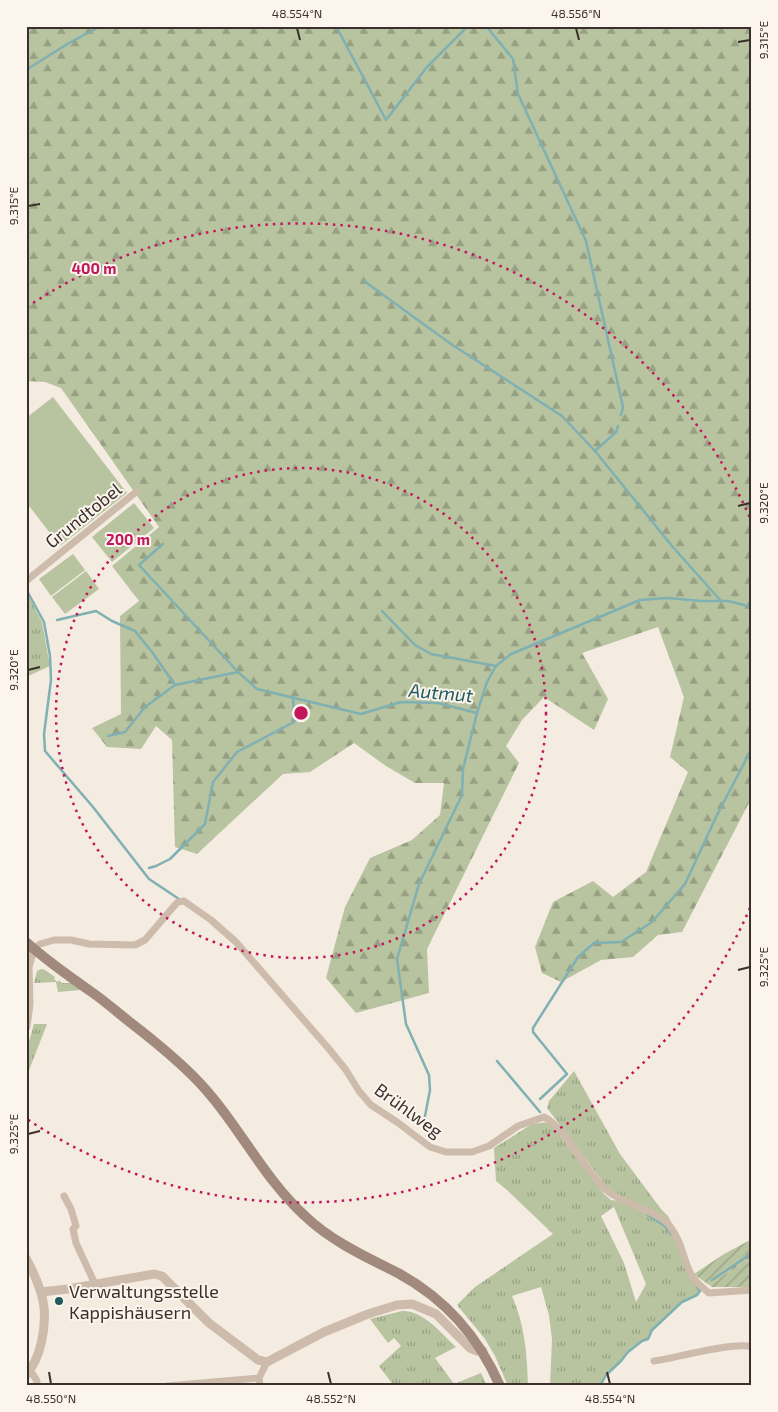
<svg xmlns="http://www.w3.org/2000/svg" width="778" height="1412" viewBox="0 0 778 1412" font-family="'Exo 2',sans-serif">
  <style>
    .grass { fill: url(#grass-tufts); fill-rule: evenodd }
    .forest { fill: url(#forest-firs) }
    .garden { fill: url(#garden-furrows) }
    .pitch { fill: #b8c4a0 }
    .lines { fill: none; stroke-linecap: round; stroke-linejoin: round }
    .stream { stroke: #7fb0b2; stroke-width: 2.5 }
    .minor { stroke: #cdbbac; stroke-width: 7 }
    .tertiary { stroke: #cdbbac; stroke-width: 9 }
    .secondary { stroke: #a18a7d; stroke-width: 10 }
    .ticks { fill: none; stroke: #3b302b; stroke-width: 2 }
    .ring { fill: none; stroke: #c2185b; stroke-width: 2.5; stroke-dasharray: 2.5 5 }
    .poi-dot { fill: #1f5a5e; stroke: #fbf5ee; stroke-width: 2 }
    .labels { text-anchor: middle; dominant-baseline: central; stroke-width: 4; stroke-linejoin: round; paint-order: stroke }
    .street-label { font-size: 18px; fill: #3b302b; stroke: #fbf5ee }
    .poi-label { font-size: 18px; fill: #3b302b; stroke: #fbf5ee; text-anchor: start }
    .water-label { font-size: 19px; font-style: italic; fill: #1f5a5e; stroke: #fbf5ee }
    .centre { fill: #c2185b; stroke: #fbf5ee; stroke-width: 2.5 }
    .ring-label { font-size: 15px; text-anchor: middle; font-weight: bold; fill: #c2185b; stroke: #fbf5ee; stroke-width: 4; stroke-linejoin: round; paint-order: stroke }
    .neatline { fill: none; stroke: #3b302b; stroke-width: 2 }
    .ticks-label { font-size: 12px; text-anchor: middle; fill: #3b302b }
  </style>
  <defs>
    <pattern id="grass-tufts" width="24" height="20" patternUnits="userSpaceOnUse" patternTransform="scale(1.25)"><rect width="24" height="20" fill="#b8c4a0"/><path d="M3 7l-1-3M5 7V3M7 7l1-3M15 17l-1-3M17 17v-4M19 17l1-3" fill="none" stroke="#97a083"/></pattern>
    <pattern id="forest-firs" width="22" height="20" patternUnits="userSpaceOnUse" patternTransform="scale(1.25)"><rect width="22" height="20" fill="#b8c4a0"/><path d="M5 1l3.5 6h-7zM16 11l3.5 6h-7z" fill="#97a083"/></pattern>
    <pattern id="garden-furrows" width="10" height="10" patternUnits="userSpaceOnUse" patternTransform="scale(1.25)"><rect width="10" height="10" fill="#b8c4a0"/><path d="M-1 1l2-2M0 10L10 0M9 11l2-2" fill="none" stroke="#97a083"/></pattern>
  </defs>
  <rect width="100%" height="100%" fill="#f4ebe1"/>
  <!-- grass -->
  <g class="grass">
    <polygon points="26,591 42,622 50,666 26,677"/>
    <polygon points="41,969 45,970 55,977 54,979 58,982 59,980 62,983 72,983 80,990 58,992 56,982 34,983 37,971"/>
    <polygon points="34,1024 47,1024 26,1078 26,1052"/>
    <polygon points="574,1071 620,1154 661,1209 668,1216 673,1226 621,1197 606,1186 547,1108 549,1101"/>
    <path d="M 548,1122 L 559,1134 L 604,1194 L 611,1200 L 620,1201 L 648,1214 L 665,1226 L 677,1242 L 687,1272 L 700,1291 L 697,1295 L 682,1302 L 653,1330 L 648,1339 L 642,1341 L 628,1352 L 621,1361 L 606,1375 L 600,1386 L 550,1386 L 552,1339 L 549,1315 L 541,1287 L 512,1296 C 525,1325 527,1355 528,1386 L 508,1386 L 495,1356 L 485,1339 L 457,1305 L 475,1287 L 553,1234 L 507,1190 L 496,1181 L 494,1148 L 532,1124 ZM 614,1207 L 646,1284 L 636,1302 L 624,1263 L 601,1216 Z"/>
    <path d="M 402,1311 C 423,1310 442,1334 456,1347 L 435,1358 L 454,1384 L 481,1373 L 487,1386 L 394,1386 L 379,1366 L 401,1346 L 394,1338 L 388,1343 L 370,1319 Z"/>
  </g>
  <!-- forest -->
  <g class="forest">
    <polygon points="26,26 752,26 752,797 682,932 658,935 633,957 601,960 561,982 542,973 535,947 553,902 593,881 613,897 646,872 688,772 670,757 684,697 658,627 582,653 608,699 594,730 544,697 522,720 506,746 519,763 427,949 429,993 356,1013 326,978 345,907 370,858 412,840 440,815 444,783 415,783 386,766 354,743 310,772 283,774 197,854 175,847 172,740 156,726 141,749 107,747 92,728 121,714 120,616 139,601 112,566 159,527 61,388 45,382 26,381"/>
    <polygon points="752,1250 752,1257 709,1285 706,1283"/>
  </g>
  <!-- garden -->
  <g class="garden">
    <polygon points="752,1239 752,1250 706,1283 694,1274 724,1254"/>
    <polygon points="752,1257 752,1287 712,1287 709,1285"/>
  </g>
  <!-- pitch -->
  <g class="pitch">
    <polygon points="53,397 127,493 60,546 26,502 26,418"/>
    <polygon points="134,503 154,528 112,562 92,537"/>
    <polygon points="73,554 85,570 51,596 39,579"/>
    <polygon points="86,571 99,589 65,614 52,597"/>
  </g>
  <g class="lines">
    <!-- stream -->
    <g class="stream">
      <polyline points="336,26 386,120 427,67 468,26"/>
      <polyline points="486,26 513,59 518,94 586,241 623,407 621,415"/>
      <polyline points="26,70 69,43 101,26"/>
      <polyline points="364,281 451,344 562,416 595,451 672,546 721,601"/>
      <polyline points="595,451 616,432 618,426"/>
      <polyline points="163,544 139,565 238,672 257,689 361,714 401,702 438,703 477,713 487,682 496,666 511,654 640,600 667,598 702,601 728,601 752,607"/>
      <polyline points="26,589 44,622 50,656 51,680 44,734 45,751 93,807 149,879 179,899 178,900"/>
      <polyline points="382,611 415,645 431,654 496,666"/>
      <polyline points="57,620 96,611 112,621 135,631 152,652 175,685"/>
      <polyline points="108,736 125,732 145,707 175,685 238,672"/>
      <polyline points="149,868 156,866 170,859 205,824 213,782 237,752 294,722 293,697"/>
      <polyline points="497,1061 540,1112"/>
      <polyline points="540,1099 567,1074 533,1032 533,1028 578,957 594,943 621,942 652,922 685,884 717,815 752,748"/>
      <polyline points="425,1116 430,1090 429,1075 406,1024 397,959 419,884 462,795 463,769 477,713"/>
      <polyline points="648,1215 665,1226 672,1235"/>
      <polyline points="712,1280 752,1253"/>
      <polyline points="600,1386 606,1375 621,1361 628,1352 642,1341 648,1339 652,1330 682,1302 697,1295 700,1291 697,1287"/>
    </g>
    <!-- minor -->
    <g class="minor">
      <polyline points="26,581 136,492"/>
      <path d="M 33,949 L 40,944 L 54,940 L 71,940 L 89,944 L 135,945 L 145,940 L 175,905 L 178,902 L 184,901 L 211,920 L 236,942 L 329,1049 L 346,1070 L 359,1091 L 371,1105 L 397,1122 L 430,1147 L 446,1152 L 472,1152 L 489,1146 L 518,1126 L 544,1117 C 566,1128 586,1172 606,1190 C 622,1204 656,1210 669,1225 C 681,1240 682,1254 689,1270 C 693,1280 701,1286 709,1293 L 752,1290"/>
      <polyline points="64,1196 71,1209 76,1226 73,1229 76,1243 95,1284"/>
      <path d="M 654,1361 C 675,1358 736,1341 752,1347"/>
      <polyline points="30,1370 37,1381 37,1386"/>
      <polyline points="167,1386 259,1378"/>
      <polyline points="260,1386 259,1378 267,1362"/>
    </g>
    <!-- tertiary -->
    <g class="tertiary">
      <polyline points="26,1027 29,1004 28,967 33,949"/>
      <path d="M 26,1258 C 34,1273 42,1290 44,1307 C 46,1328 41,1358 26,1375"/>
      <polyline points="41,1292 68,1289 154,1274 162,1276 209,1323 258,1360 267,1362 324,1332 368,1314 397,1305 412,1304 436,1314 470,1348 477,1351 483,1351"/>
    </g>
    <!-- secondary -->
    <path class="secondary" d="M 26,942 C 47,961 70,977 93,993 C 106,1002 118,1013 131,1023 C 153,1040 175,1058 194,1077 C 236,1119 261,1176 305,1216 C 331,1241 366,1257 398,1273 C 446,1299 478,1336 500,1386"/>
  </g>
  <!-- ticks -->
  <path class="ticks" d="M 297,28 L 300,40M 576,28 L 579,40M 738,42 L 750,40M 28,206 L 40,204M 738,506 L 750,503M 28,670 L 40,667M 738,970 L 750,967M 28,1134 L 40,1131M 49,1372 L 51,1384M 328,1372 L 331,1384M 607,1372 L 610,1384"/>
  <!-- distance rings -->
  <g class="ring">
    <circle cx="301" cy="713" r="245"/>
    <path d="M750 908A490 490 0 0 1 27 1119M27 307A490 490 0 0 1 750 518"/>
  </g>
  <!-- markers -->
  <circle class="poi-dot" cx="59" cy="1301" r="5"/>
  <g class="labels">
    <!-- street labels -->
    <g class="street-label">
      <text transform="translate(83 515) rotate(-39)">Grundtobel</text>
      <text transform="translate(409 1110) rotate(36)">Brühlweg</text>
    </g>
    <!-- poi labels -->
    <g class="poi-label">
      <text x="69" y="1291">Verwaltungsstelle<tspan x="69" dy="21">Kappishäusern</tspan></text>
    </g>
    <!-- water labels -->
    <g class="water-label">
      <text transform="translate(441 692) rotate(5)">Autmut</text>
    </g>
  </g>
  <circle cx="301" cy="713" r="8" class="centre"/>
  <g class="ring-label">
    <text x="94" y="274">400 m</text>
    <text x="128" y="545">200 m</text>
  </g>
  <!-- border -->
  <rect width="778" height="1412" fill="none" stroke="#fbf5ee" stroke-width="55"/>
  <rect x="28" y="28" width="722" height="1356" class="neatline"/>
  <g class="ticks-label">
    <text x="297" y="18">48.554°N</text>
    <text x="576" y="18">48.556°N</text>
    <text transform="translate(764 40) rotate(-90)" y="4">9.315°E</text>
    <text transform="translate(14 206) rotate(-90)" y="4">9.315°E</text>
    <text transform="translate(764 503) rotate(-90)" y="4">9.320°E</text>
    <text transform="translate(14 670) rotate(-90)" y="4">9.320°E</text>
    <text transform="translate(764 967) rotate(-90)" y="4">9.325°E</text>
    <text transform="translate(14 1134) rotate(-90)" y="4">9.325°E</text>
    <text x="51" y="1403">48.550°N</text>
    <text x="331" y="1403">48.552°N</text>
    <text x="610" y="1403">48.554°N</text>
  </g>
</svg>
